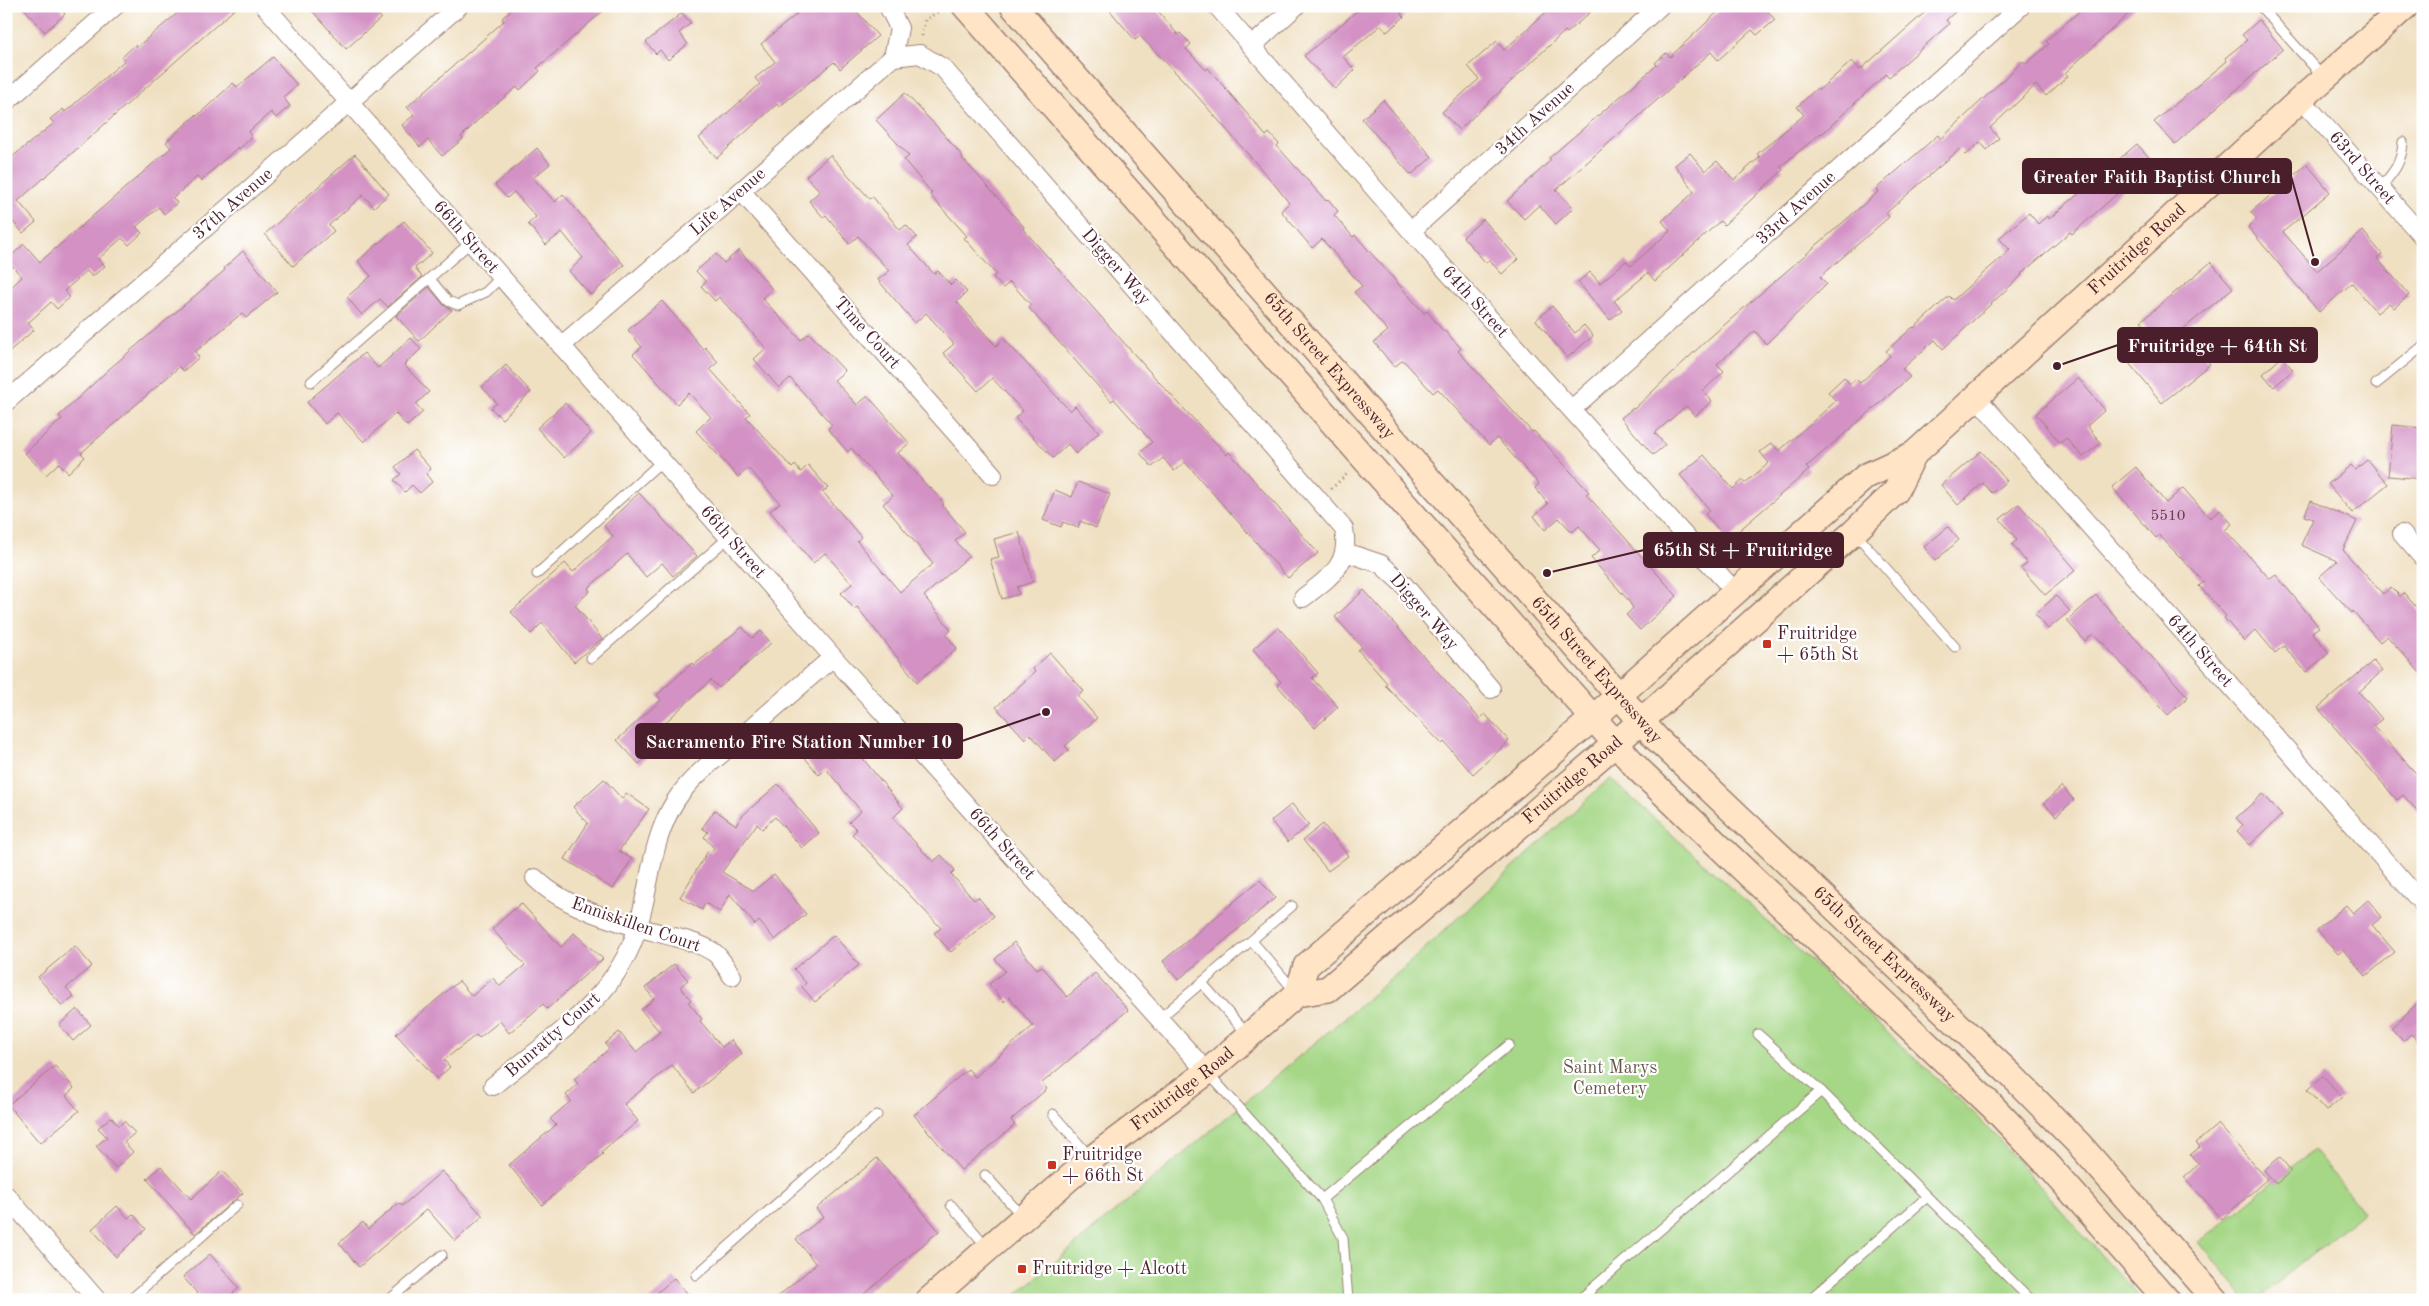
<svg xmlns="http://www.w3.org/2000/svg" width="2429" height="1306" viewBox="0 0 2429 1306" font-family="'Old Standard TT',serif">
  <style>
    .green { fill: #a5d786; stroke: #787b58 }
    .building { fill: #d391c4 }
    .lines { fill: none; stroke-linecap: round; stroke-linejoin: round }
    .lane-casing { stroke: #9d8076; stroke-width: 11 }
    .street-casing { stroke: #9d8076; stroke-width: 20 }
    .secondary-casing { stroke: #9d8076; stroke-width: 28 }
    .path { stroke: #9d8076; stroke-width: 3; stroke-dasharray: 1 4; stroke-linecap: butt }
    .lane { stroke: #fff; stroke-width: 9 }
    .street { stroke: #fff; stroke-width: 18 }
    .secondary { stroke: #ffe4c6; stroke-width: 25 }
    .poi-dot { fill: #c8321e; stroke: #fff; stroke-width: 2 }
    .labels { text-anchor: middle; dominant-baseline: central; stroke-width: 4.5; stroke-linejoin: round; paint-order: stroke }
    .number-label { font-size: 15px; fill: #6c3c51 }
    .street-label { font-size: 18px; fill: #4a1f2b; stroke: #fff }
    .poi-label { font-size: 18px; fill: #4a1f2b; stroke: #fff; text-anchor: start }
    .park-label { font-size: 18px; fill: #655646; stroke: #fff }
    .leader { fill: none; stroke: #4a1f2b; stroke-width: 2 }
    .callout-dot { fill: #4a1f2b; stroke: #fff; stroke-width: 2 }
    .callout { fill: #4a1f2b; stroke: #4a1f2b; stroke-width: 2 }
    .callout-label { font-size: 19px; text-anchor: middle; font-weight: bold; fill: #fff }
  </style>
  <rect width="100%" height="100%" fill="#fff"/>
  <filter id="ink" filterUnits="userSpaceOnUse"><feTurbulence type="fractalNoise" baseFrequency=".02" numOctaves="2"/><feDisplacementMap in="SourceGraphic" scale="10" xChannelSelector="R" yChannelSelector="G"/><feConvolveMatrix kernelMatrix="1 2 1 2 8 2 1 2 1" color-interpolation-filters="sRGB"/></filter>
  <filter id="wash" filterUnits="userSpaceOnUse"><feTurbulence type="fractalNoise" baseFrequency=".0096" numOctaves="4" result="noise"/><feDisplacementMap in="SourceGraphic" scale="20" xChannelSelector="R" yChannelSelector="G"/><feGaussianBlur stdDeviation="1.12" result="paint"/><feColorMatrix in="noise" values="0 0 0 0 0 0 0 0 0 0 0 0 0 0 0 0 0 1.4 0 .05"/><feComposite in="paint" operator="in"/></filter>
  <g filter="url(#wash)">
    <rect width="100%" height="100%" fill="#f0e0c2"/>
    <!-- green -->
    <g class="green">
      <polygon points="1610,778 1815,965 1982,1121 2141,1300 1010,1300 1399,972"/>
      <polygon points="2313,1150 2364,1212 2256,1300 2246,1300 2199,1242"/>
    </g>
    <g id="blocks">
      <!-- building -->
      <g class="building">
        <polygon points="22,6 58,6 65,14 45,32"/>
        <polygon points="186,6 238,6 18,201 36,222 23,233 6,214 6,162 54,123 50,119 63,109 65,112 125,60 122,57 135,45 137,47"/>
        <polygon points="308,6 372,6 381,18 346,49"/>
        <polygon points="515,6 609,6 537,68 540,71 520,90 517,87 484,114 461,137 463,139 442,156 428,140 420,147 402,125 414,115 407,107 504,21 502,18"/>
        <polygon points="790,6 852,6 878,36 840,69 834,62 779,107 777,104 717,158 699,138 760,84 755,78 775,62 761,44 797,14"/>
        <polygon points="1106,6 1154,6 1178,35 1180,33 1191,44 1186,49 1206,70 1208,68 1266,136 1269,133 1279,144 1277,146 1326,201 1328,199 1338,211 1334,215 1353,237 1355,235 1424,313 1427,311 1443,331 1444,330 1461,348 1458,351 1532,432 1534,431 1589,492 1586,494 1677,596 1640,630 1626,615 1633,608 1628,600 1591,558 1600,550 1579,526 1572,532 1559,518 1545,530 1534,516 1548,504 1535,488 1539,484 1497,438 1489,445 1438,389 1433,393 1403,360 1394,367 1374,342 1388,331 1354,292 1362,286 1322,239 1312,248 1281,211 1289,203 1275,185 1184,81 1140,36 1135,40"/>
        <polygon points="1363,6 1396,6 1404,17 1387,32 1381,25 1343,57 1355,70 1335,89 1304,56"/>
        <polygon points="1553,6 1597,6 1567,33 1565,31 1459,130 1442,112 1479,79 1468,66 1497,41 1504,50"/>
        <polygon points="1724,6 1764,6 1775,20 1757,35 1752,30 1718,60 1711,52 1556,190 1573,208 1556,224 1539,205 1524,219 1507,201 1551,160 1549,158 1657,65 1655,63 1666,53 1670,57"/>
        <polygon points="1932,6 1962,6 1946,20 1949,24 1922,48 1889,77 1886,74 1822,134 1821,133 1780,167 1783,170 1724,225 1720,221 1655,281 1648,273 1614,301 1622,310 1610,320 1578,282 1590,272 1600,283 1626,261 1631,266 1670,231 1662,221 1694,192 1675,165 1690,153 1705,171 1717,161 1734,180 1760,157 1757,154 1804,115 1797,107 1817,88 1819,90 1852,61 1860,70"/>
        <polygon points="2085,6 2137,6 2065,73 2068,76 2046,96 2036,85 1990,128 1999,138 1987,150 1980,142 1966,155 1960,149 1886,213 1889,217 1820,277 1827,284 1766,344 1755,331 1717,364 1724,371 1703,391 1712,401 1695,416 1686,406 1655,433 1665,445 1653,455 1621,418 1633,408 1634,409 1707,340 1878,192 1876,189 1938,135 1941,139 2023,61 2026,64 2049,44 2046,41"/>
        <polygon points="682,13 691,23 679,33 688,44 668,60 660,50 656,54 646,42"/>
        <polygon points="2259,20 2283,49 2175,144 2154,122 2227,61 2225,58 2247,40 2242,35"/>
        <polygon points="273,57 297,85 283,97 290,106 276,118 271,112 248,132 252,137 239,149 238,147 201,181 197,177 173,198 177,203 164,214 159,207 136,227 142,233 129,245 122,238 98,259 105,266 92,277 87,271 64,291 70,297 57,309 51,302 28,323 34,330 6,354 6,292 22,277 7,260 24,244 40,262 171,148 166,142 196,115 197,116 233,83 237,87"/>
        <polygon points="905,93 940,130 963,157 962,158 1024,227 1023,229 1158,381 1227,455 1229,452 1318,553 1288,578 1185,462 1174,471 1163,458 1152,467 1140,453 1152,442 1114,399 1111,401 1028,307 1031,305 1010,282 1003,288 993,277 996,274 964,238 967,236 930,195 932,193 904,160 909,156 876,120"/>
        <polygon points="1383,100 1432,157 1411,175 1362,119"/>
        <polygon points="2137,144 2153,162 2072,234 2070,232 2021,274 2022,275 1943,349 1935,340 1902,369 1910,377 1806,467 1809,470 1728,540 1705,514 1710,510 1680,475 1704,455 1733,489 1743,480 1745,483 1769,463 1760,452 1772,443 1779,451 1836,401 1828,392 1844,377 1850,384 1856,379 1860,383 1890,356 1886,351 1913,327 1914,328 1949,296 1953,300 2010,250 1999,238 2029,213 2038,224 2047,216 2049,219"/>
        <polygon points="537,148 550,164 533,178 555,202 563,194 624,265 591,295 569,271 583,258 562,232 546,245 528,224 536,217 514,192 507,198 495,185"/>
        <polygon points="355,154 389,194 374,207 363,195 329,225 334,231 293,266 265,234"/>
        <polygon points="830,155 870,199 872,196 900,230 906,225 917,237 908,245 934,274 938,271 951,285 956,280 967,292 957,302 996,346 1004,339 1070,411 1075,406 1099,432 1076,454 1068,444 1053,458 1015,418 1023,411 992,378 978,391 943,353 954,344 926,313 915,323 878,280 889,271 858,236 849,244 826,215 823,217 809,201 820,191 806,176"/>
        <polygon points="2307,164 2330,192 2283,232 2317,271 2363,231 2382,254 2377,258 2409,295 2394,308 2389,303 2377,313 2352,283 2319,312 2248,227 2257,219 2251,212"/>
        <polygon points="1483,219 1518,259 1502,274 1489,260 1486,263 1463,237"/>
        <polygon points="404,221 432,253 415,268 422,277 388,307 380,299 362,315 347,297 371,276 358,261"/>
        <polygon points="739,250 772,289 762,298 801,340 809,333 845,371 834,380 857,405 868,396 909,443 898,453 929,488 930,487 944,504 942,505 965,532 955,541 969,556 924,596 951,630 946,635 957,648 917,682 857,607 854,609 841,593 852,584 825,553 813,563 770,511 780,503 748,468 738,477 696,431 711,417 689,393 677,404 633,354 642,347 628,330 662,301 703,349 705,347 718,362 710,369 750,414 746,417 792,468 795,465 801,472 808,465 828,488 823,492 861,537 857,541 900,592 933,564 883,504 893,496 851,448 848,452 828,429 832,425 790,378 779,388 754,359 766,348 719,297 715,301 701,286 706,282 696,271 716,254 724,263"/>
        <polygon points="243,251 277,292 246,318 242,313 195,352 199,357 184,371 179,367 124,415 81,453 85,457 68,473 59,463 46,475 25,453 62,419 59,416 108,370 225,270 224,268"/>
        <polygon points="2211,262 2233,288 2182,330 2210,364 2162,403 2119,351 2147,328 2141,321"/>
        <polygon points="429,287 444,305 452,310 419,341 396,316"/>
        <polygon points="1552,306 1575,333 1584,325 1593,336 1567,358 1536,320"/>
        <polygon points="411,338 421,349 404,365 429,392 416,404 423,412 407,426 395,413 364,442 337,413 325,424 307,402 364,353 378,368"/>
        <polygon points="2282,357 2293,370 2274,387 2263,374"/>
        <polygon points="506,365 531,392 502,419 491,408 497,403 482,387"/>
        <polygon points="2078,378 2105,410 2087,426 2101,443 2083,457 2066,438 2060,443 2036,414"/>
        <polygon points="565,403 591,433 564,458 537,428"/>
        <polygon points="2393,425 2423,428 2423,479 2388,476"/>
        <polygon points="414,450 431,469 426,474 432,482 420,493 412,485 405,492 394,480 401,474 395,467"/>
        <polygon points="1981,451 2007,481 1992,493 1983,483 1958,505 1941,485"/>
        <polygon points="2367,460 2388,484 2352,513 2328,484 2351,465 2355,470"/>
        <polygon points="2136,467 2166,503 2183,488 2210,518 2220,510 2232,524 2225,530 2270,579 2276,575 2319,627 2312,632 2329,653 2306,672 2284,646 2275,653 2256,630 2244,641 2224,618 2226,616 2199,586 2204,582 2159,535 2156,538 2112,487"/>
        <polygon points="1078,482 1110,494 1096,528 1080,521 1078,528 1063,522 1061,527 1043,520 1055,490 1072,497"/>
        <polygon points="639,493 697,556 673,576 662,563 646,577 627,554 588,588 590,591 575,605 602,639 574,662 542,623 531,634 511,612 565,563 573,572 613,536 604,526"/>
        <polygon points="2311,501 2357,521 2343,550 2383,594 2391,587 2400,596 2404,593 2423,615 2423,676 2387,636 2380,642 2353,611 2352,613 2319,577 2337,561 2301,545 2313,519 2304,516"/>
        <polygon points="2019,504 2076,570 2045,595 2021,568 2027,563 2012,544 2017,540 2000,519"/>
        <polygon points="1948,527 1959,540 1935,561 1924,547"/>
        <polygon points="1019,532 1033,582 1017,587 1019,594 1002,599 990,559 999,557 994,539"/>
        <polygon points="1364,590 1480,719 1485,714 1509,741 1473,774 1444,742 1442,744 1385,685 1387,683 1358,650 1362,647 1335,617"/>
        <polygon points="2096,595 2188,697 2168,715 2102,642 2093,634 2085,641 2067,621"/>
        <polygon points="2056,596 2070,611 2048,629 2035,614"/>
        <polygon points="742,627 752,638 761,631 771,643 719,688 711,680 657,730 666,740 639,764 617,740 661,700 657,695 692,663 694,665"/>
        <polygon points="1278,627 1318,673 1312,678 1338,707 1315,728 1277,685 1281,682 1253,649"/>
        <polygon points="1050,653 1084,691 1078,696 1097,718 1065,746 1069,750 1055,762 1030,734 1025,739 996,707 1035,672 1033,669"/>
        <polygon points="2373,661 2382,671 2359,692 2382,719 2373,726 2423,781 2423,817 2403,795 2397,800 2318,708"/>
        <polygon points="832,726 858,756 860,755 903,808 893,818 933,862 941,855 955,870 951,874 974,900 978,897 994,916 951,952 934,933 941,928 852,834 857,830 849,822 861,811 826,769 819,775 801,753"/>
        <polygon points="604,779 622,799 626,793 649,809 619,851 632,859 613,889 565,859 588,823 573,807"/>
        <polygon points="778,784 819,833 802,848 775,817 762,829 757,824 722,872 754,891 774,874 806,914 775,940 759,921 755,925 730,894 720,912 705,903 702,910 680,897 708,851 711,852 714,848 704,837 708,832 702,828 715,810 736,825 742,816"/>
        <polygon points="2062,786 2074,800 2056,816 2044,803"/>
        <polygon points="2263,794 2282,815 2250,845 2237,831 2243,825 2236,818"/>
        <polygon points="1292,804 1309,825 1288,842 1271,821"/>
        <polygon points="1323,824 1348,856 1328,871 1303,840"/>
        <polygon points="1260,880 1275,898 1178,980 1163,961"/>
        <polygon points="2368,900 2382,917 2372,925 2395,952 2366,976 2343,950 2338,954 2317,930 2346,905 2353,913"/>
        <polygon points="521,903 561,947 574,933 603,959 547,1009 543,1004 509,1033 500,1021 479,1038 476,1035 444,1060 450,1067 437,1079 396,1034 459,981 472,996 493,978 500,986 525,965 492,929"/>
        <polygon points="834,935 859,965 815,1002 802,987 806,983 794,969"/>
        <polygon points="1014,942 1037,969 1042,966 1067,997 1095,973 1128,1010 1042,1083 1047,1089 1011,1120 1015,1125 961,1170 914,1115 968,1069 975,1077 1033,1026 1009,997 1004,1002 989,984 1005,971 995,959"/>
        <polygon points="75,946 92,966 66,988 74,996 62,1006 38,977"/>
        <polygon points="674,964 688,980 680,987 691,1000 688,1002 702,1019 700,1021 722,1047 731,1040 742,1054 694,1093 672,1065 624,1104 638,1121 601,1152 603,1154 542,1205 509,1165 556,1125 550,1119 571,1101 566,1095 578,1084 574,1079 609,1049 605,1044 619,1032 636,1052 660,1032 641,1010 654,999 645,988"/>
        <polygon points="2423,998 2423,1047 2411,1034 2403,1041 2391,1028"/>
        <polygon points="77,1009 91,1025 73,1041 59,1025"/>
        <polygon points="55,1066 74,1088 66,1096 79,1111 40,1143 8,1105"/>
        <polygon points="2323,1076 2342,1097 2326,1111 2307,1090"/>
        <polygon points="111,1117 119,1126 124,1121 135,1133 124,1142 133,1152 116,1168 96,1146 107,1137 98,1128"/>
        <polygon points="2218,1124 2267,1179 2222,1219 2184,1177 2199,1164 2190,1155 2200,1147 2196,1143"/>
        <polygon points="2280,1157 2291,1171 2276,1184 2264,1170"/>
        <polygon points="877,1158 939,1231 857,1300 774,1300 816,1264 796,1239 823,1217 816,1209"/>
        <polygon points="161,1166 191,1199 222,1171 243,1193 195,1234 147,1179"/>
        <polygon points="442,1171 483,1216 455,1241 427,1209 359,1267 339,1243 363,1222 368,1229 399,1203 402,1206"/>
        <polygon points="117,1206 128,1218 133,1214 146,1229 116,1257 92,1229"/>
        <polygon points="210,1254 239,1288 225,1300 203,1300 183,1277"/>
        <polygon points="674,1278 693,1300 649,1300"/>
      </g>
    </g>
  </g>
  <g filter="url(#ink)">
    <use href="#blocks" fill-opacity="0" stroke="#9d8076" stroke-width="1"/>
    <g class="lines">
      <!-- lane casing -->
      <g class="lane-casing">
        <g id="lane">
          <polyline points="2260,6 2324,78"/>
          <path d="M 2380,188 C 2393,173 2402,163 2403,142"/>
          <polyline points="430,279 448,301 458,305 486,292 501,277"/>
          <polyline points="311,382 471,242"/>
          <polyline points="2376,384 2423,346"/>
          <polyline points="1856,534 1955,647"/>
          <polyline points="537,574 662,461"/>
          <polyline points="591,658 729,537"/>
          <polyline points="1252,941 1294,990"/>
          <polyline points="1202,983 1248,1035"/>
          <polyline points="1160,1018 1292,906"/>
          <polyline points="1758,1034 1821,1091 2031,1300"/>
          <polyline points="1207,1072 1322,1199 1343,1238 1348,1300"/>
          <polyline points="1053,1114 1090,1157"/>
          <polyline points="985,1175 1023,1217"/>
          <polyline points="1322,1199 1509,1045"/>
          <polyline points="951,1205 987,1247"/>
          <polyline points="696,1275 877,1115"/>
          <polyline points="130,1300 237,1205"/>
          <polyline points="389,1300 442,1255"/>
          <polyline points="1579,1300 1821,1091"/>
          <polyline points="1809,1300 1927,1197"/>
        </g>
      </g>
      <!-- street casing -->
      <g class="street-casing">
        <g id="street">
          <polyline points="265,6 833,657 1207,1072"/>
          <polyline points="888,6 899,28 893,57"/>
          <polyline points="1217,6 1411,231 1736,593"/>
          <polyline points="1252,46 1296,6"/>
          <path d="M 893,57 L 920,54 L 943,68 L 1344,529 C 1351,566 1328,578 1303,598"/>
          <polyline points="2301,99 2423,237"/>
          <polyline points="6,102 115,6"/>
          <polyline points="741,191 993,475"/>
          <polyline points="1411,231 1660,6"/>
          <polyline points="561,346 741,191 893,57"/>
          <polyline points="1977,398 2423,904"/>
          <polyline points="6,402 459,6"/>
          <polyline points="1572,409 2021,6"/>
          <polyline points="2402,534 2423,558"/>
          <polyline points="1345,552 1381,564 1404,585 1491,689"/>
          <path d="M 535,878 C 566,909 621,923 663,934 C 680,939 702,943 716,954 C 722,960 727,969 732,976"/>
          <path d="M 493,1086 C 547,1041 618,999 638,926 C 651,883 651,839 676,800 C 691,777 715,759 736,742 C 768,713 801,685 833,657"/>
          <polyline points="6,1195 97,1300"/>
        </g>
      </g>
      <!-- secondary casing -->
      <g class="secondary-casing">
        <g id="secondary">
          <polyline points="965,6 1639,770 1993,1107 2049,1166 2167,1300"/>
          <path id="s1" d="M 1013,6 L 1657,739 L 2012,1076 L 2079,1144 L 2216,1300"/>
          <path id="s2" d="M 1297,994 L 1306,966 L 1592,719 L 1866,476 L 1914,454 L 2301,99 L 2406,6"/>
          <path id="s3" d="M 929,1300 L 1091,1159 L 1207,1072 L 1297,994 L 1328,989 L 1615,744 L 1854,532 L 1896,491 L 1914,454"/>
        </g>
      </g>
      <!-- path -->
      <g class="path">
        <polyline points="922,36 925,20 944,8"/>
        <polyline points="1331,489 1348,473"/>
      </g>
      <!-- lane -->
      <use href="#lane" class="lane"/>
      <!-- street -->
      <use href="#street" class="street"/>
      <!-- secondary -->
      <use href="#secondary" class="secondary"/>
    </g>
  </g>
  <!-- markers -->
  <g class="poi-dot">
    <rect x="1762" y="639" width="10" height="10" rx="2.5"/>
    <rect x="1047" y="1160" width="10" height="10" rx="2.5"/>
    <rect x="1017" y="1264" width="10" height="10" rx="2.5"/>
  </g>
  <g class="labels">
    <!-- number labels -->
    <g class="number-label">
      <text x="2168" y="516">5510</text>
    </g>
    <!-- street labels -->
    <g class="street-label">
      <text transform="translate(1535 119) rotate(-42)">34th Avenue</text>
      <text transform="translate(2362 168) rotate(49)">63rd Street</text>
      <text transform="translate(728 202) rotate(-41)">Life Avenue</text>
      <text transform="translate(233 204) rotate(-41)">37th Avenue</text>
      <text transform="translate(1796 208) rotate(-42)">33rd Avenue</text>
      <text transform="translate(466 237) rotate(49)">66th Street</text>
      <text stroke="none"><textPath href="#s2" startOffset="1129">Fruitridge Road</textPath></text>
      <text transform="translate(1116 267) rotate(49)">Digger Way</text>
      <text transform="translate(1475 302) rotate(48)">64th Street</text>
      <text transform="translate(867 333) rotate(48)">Time Court</text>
      <text stroke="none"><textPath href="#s1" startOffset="479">65th Street Expressway</textPath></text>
      <text transform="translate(733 542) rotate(49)">66th Street</text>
      <text transform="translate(1424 612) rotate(49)">Digger Way</text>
      <text transform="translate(2200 651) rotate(49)">64th Street</text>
      <text stroke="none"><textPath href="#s1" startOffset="884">65th Street Expressway</textPath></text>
      <text stroke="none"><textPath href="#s3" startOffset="832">Fruitridge Road</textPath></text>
      <text transform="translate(1002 844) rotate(48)">66th Street</text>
      <text transform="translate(636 925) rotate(19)">Enniskillen Court</text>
      <text stroke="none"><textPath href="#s1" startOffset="1289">65th Street Expressway</textPath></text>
      <text transform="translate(553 1035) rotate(-41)">Bunratty Court</text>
      <text stroke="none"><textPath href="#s3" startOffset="330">Fruitridge Road</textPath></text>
    </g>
    <!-- poi labels -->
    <g class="poi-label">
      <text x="1777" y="634">Fruitridge<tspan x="1777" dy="21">+ 65th St</tspan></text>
      <text x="1062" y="1155">Fruitridge<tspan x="1062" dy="21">+ 66th St</tspan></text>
      <text x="1032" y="1269">Fruitridge + Alcott</text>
    </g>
    <!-- park labels -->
    <g class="park-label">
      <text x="1610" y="1068">Saint Marys<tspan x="1610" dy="21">Cemetery</tspan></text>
    </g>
  </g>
  <!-- callouts -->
  <path class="leader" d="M2315 262L2291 176M2057 366L2118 345M1547 573L1644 550M1046 712L962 741"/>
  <g class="callout-dot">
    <circle cx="2315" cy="262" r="5"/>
    <circle cx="2057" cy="366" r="5"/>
    <circle cx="1547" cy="573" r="5"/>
    <circle cx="1046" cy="712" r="5"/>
  </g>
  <g class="callout">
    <rect x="2023" y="159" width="268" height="34" rx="5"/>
    <rect x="2118" y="328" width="199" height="34" rx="5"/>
    <rect x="1644" y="533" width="199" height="34" rx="5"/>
    <rect x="636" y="724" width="326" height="34" rx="5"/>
  </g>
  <g class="callout-label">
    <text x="2157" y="183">Greater Faith Baptist Church</text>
    <text x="2217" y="352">Fruitridge + 64th St</text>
    <text x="1743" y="556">65th St + Fruitridge</text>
    <text x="799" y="748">Sacramento Fire Station Number 10</text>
  </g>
  <!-- margin -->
  <rect width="2429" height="1306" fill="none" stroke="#fff" stroke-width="25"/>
</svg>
